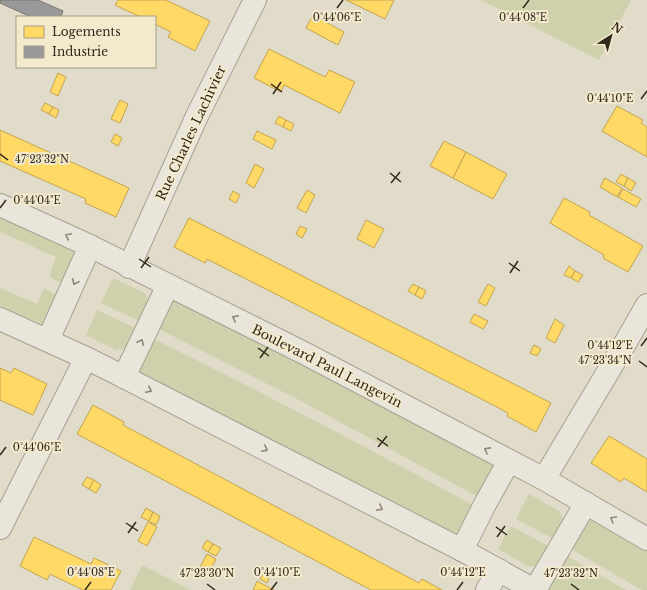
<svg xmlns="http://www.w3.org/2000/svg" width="647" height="590" viewBox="0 0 647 590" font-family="'Libre Baskerville',serif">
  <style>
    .green { fill: #cfd1ac }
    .homes { fill: #ffd966; stroke: #c2a450 }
    .industry { fill: #999; stroke: #7a7774 }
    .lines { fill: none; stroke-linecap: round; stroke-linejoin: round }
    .minor-casing { stroke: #a6a093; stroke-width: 24 }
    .minor { stroke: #eae5da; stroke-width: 22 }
    .oneway { stroke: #8e867b }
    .ticks { fill: none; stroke: #33281c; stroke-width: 1.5 }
    .labels { text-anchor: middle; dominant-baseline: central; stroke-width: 4; stroke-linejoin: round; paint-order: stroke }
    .street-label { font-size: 13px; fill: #33281c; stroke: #f3eace }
    .ticks-label { font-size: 10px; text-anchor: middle; fill: #33281c; stroke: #f3eace; stroke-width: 4; stroke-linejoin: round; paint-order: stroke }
  </style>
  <rect width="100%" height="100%" fill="#e1dbc9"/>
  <!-- green -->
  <g class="green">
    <polygon points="481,0 631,0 599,60"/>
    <polygon points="0,212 79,247 62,283 51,278 50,275 56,257 0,232"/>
    <polygon points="113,278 146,294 148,301 139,321 101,303"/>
    <polygon points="0,288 37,304 44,288 57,295 44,322 42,324 0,306"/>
    <polygon points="175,297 495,466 478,497 301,401 159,329"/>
    <polygon points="97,310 135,328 125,348 116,350 86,335"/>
    <path d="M 154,339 C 262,392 368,448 473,505 L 459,530 L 454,535 L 141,375 C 139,363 148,350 154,339 Z"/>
    <path d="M 529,494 L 559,511 C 568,519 557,530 552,538 L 516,519 Z"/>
    <polygon points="589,518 647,546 647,590 642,590 571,549"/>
    <path d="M 511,526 L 548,546 C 544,554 539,569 528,566 L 498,549 Z"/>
    <polygon points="567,556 626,590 549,590 550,586"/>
    <polygon points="142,565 190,590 130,590"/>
  </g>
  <!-- homes -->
  <g class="homes">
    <polygon points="118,0 166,0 210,21 195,51 168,37 171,32 155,24 155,17 140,17 115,5"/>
    <polygon points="346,0 394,0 385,19"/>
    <polygon points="313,15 344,32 338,45 306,28"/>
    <polygon points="269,49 325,77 329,70 355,82 340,113 284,85 281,92 254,78"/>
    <polygon points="58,73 66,77 58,96 50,92"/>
    <polygon points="120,100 128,104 120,123 111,119"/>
    <polygon points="45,103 53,107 49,114 41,110"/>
    <polygon points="617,106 643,120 641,123 647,127 647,157 602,131"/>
    <polygon points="53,107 59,110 56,118 49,114"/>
    <polygon points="279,116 286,120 283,127 275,123"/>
    <polygon points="286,120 294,124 291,131 283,127"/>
    <polygon points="0,130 129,188 116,217 85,203 86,199 0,161"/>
    <polygon points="257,131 276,140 272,149 253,139"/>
    <polygon points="115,134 122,138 118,146 111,142"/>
    <polygon points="444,141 466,152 453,178 430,166"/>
    <polygon points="466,152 507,174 493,199 453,178"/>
    <polygon points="255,164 264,169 254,188 246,183"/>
    <polygon points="621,174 628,178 624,186 616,182"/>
    <polygon points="605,178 622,188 617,197 600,187"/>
    <polygon points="628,178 636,183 631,191 624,186"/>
    <polygon points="623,189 641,199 636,207 618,197"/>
    <polygon points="307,190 315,195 306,213 297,208"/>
    <polygon points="233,191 240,195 236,203 229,199"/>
    <polygon points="564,198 590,212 589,215 643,246 628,272 603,258 604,255 550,223"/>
    <polygon points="189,218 551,403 536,432 507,416 508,413 497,407 207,259 205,263 174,247"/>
    <polygon points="366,220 384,229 374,248 357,239"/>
    <polygon points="300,226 307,229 302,238 296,234"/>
    <polygon points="569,266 575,271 571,278 564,275"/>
    <polygon points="575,271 583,275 578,282 571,278"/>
    <polygon points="413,284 419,287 415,295 408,291"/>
    <polygon points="488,284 495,288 486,306 478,302"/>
    <polygon points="419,287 426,291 422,299 415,295"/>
    <polygon points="474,314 488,321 483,329 470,322"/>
    <polygon points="555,319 564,325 555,343 546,338"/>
    <polygon points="534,345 541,349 537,356 530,353"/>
    <polygon points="0,368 11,373 14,368 47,384 33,415 0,400"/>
    <polygon points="93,405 124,422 123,425 419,583 422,579 442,590 371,590 77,434"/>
    <polygon points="609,436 647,459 647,492 624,478 621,482 591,463"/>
    <polygon points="87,477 94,480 89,489 82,485"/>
    <polygon points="94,480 101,485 96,493 89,489"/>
    <polygon points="146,508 153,512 149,521 141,517"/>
    <polygon points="153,512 160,516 156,525 149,521"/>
    <polygon points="148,522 157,527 147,546 138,541"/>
    <polygon points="34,537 91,564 94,558 121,571 111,590 83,590 50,574 47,580 20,566"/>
    <polygon points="207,540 213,544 208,552 202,548"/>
    <polygon points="213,544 221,548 216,556 208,552"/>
    <polygon points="207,554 216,559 206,578 197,573"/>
    <polygon points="265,571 271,574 267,583 260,579"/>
    <polygon points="257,581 274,590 253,590"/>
  </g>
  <!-- industry -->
  <polygon class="industry" points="0,0 38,0 63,11 61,17 31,17 0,3"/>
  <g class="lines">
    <!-- minor casing -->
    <g class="minor-casing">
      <g id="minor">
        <polyline points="0,205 90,246 304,353 544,479 647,539"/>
        <polyline points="129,267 197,116 255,0"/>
        <polyline points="0,319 86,358 124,377 462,550 534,590"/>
        <polyline points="48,340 90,246"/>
        <polyline points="124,377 168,285"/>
        <polyline points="544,479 627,340 647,305"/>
        <polyline points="0,528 86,358"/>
        <polyline points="462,550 484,506 509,461"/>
        <polyline points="487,590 499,570"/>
        <polyline points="535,590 586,503"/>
      </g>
    </g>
    <!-- minor -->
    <use href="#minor" class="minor"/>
  </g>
  <!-- one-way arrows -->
  <defs><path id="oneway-chevron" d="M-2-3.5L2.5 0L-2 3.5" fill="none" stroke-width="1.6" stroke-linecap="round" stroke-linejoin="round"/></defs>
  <g class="oneway">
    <use href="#oneway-chevron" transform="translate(68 236) rotate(-155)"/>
    <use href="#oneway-chevron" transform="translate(75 282) rotate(114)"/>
    <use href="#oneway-chevron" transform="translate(235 318) rotate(-153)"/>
    <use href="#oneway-chevron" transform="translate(141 342) rotate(-65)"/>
    <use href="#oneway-chevron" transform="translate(149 390) rotate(27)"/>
    <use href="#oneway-chevron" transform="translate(265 449) rotate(27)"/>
    <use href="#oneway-chevron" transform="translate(487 450) rotate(-152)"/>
    <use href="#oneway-chevron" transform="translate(380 508) rotate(27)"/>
    <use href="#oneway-chevron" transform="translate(613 519) rotate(-150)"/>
  </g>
  <!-- ticks -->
  <path class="ticks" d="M 337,8 L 343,0M 523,8 L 529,0M 271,84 L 282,92M 273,94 L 281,82M 641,99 L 647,91M 0,154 L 8,160M 390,173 L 401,182M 391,183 L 400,172M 0,208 L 6,200M 139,259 L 151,267M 509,263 L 520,271M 141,268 L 149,257M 510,273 L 518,261M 641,346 L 647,338M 258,348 L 269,356M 260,358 L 268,347M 639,361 L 647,367M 377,438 L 388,446M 378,447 L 387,436M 0,455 L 6,447M 126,523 L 138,531M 496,527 L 507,535M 128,533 L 136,522M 497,537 L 505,526M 207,584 L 215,590M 571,584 L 579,590M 85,590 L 91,582M 271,590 L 277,582M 457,590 L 463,582"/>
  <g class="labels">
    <!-- street labels -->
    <g class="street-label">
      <text transform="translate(191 133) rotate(-65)">Rue Charles Lachivier</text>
      <text transform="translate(327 366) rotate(27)">Boulevard Paul Langevin</text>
    </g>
  </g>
  <g class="ticks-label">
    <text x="337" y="21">0°44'06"E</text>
    <text x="523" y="21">0°44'08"E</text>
    <text x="610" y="102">0°44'10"E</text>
    <text x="42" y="163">47°23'32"N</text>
    <text x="37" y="204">0°44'04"E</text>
    <text x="610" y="349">0°44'12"E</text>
    <text x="605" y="364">47°23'34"N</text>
    <text x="37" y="451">0°44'06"E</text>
    <text x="91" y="576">0°44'08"E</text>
    <text x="277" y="576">0°44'10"E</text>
    <text x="463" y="576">0°44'12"E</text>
    <text x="207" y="577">47°23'30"N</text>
    <text x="571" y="577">47°23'32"N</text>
  </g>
  <!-- legend -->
  <rect x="16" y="16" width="140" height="52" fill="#f3eace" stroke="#a69c87"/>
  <rect x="24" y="26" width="20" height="12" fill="#ffd966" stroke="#a69c87"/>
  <text x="52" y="36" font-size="12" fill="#33281c">Logements</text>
  <rect x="24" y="46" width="20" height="12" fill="#999999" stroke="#a69c87"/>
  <text x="52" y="56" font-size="12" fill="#33281c">Industrie</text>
  <!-- north arrow -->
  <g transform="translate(611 36) rotate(37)" stroke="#f3eace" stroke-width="3" paint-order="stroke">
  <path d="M0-3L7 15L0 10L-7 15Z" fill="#33281c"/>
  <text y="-6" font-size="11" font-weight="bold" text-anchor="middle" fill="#33281c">N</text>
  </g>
</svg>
